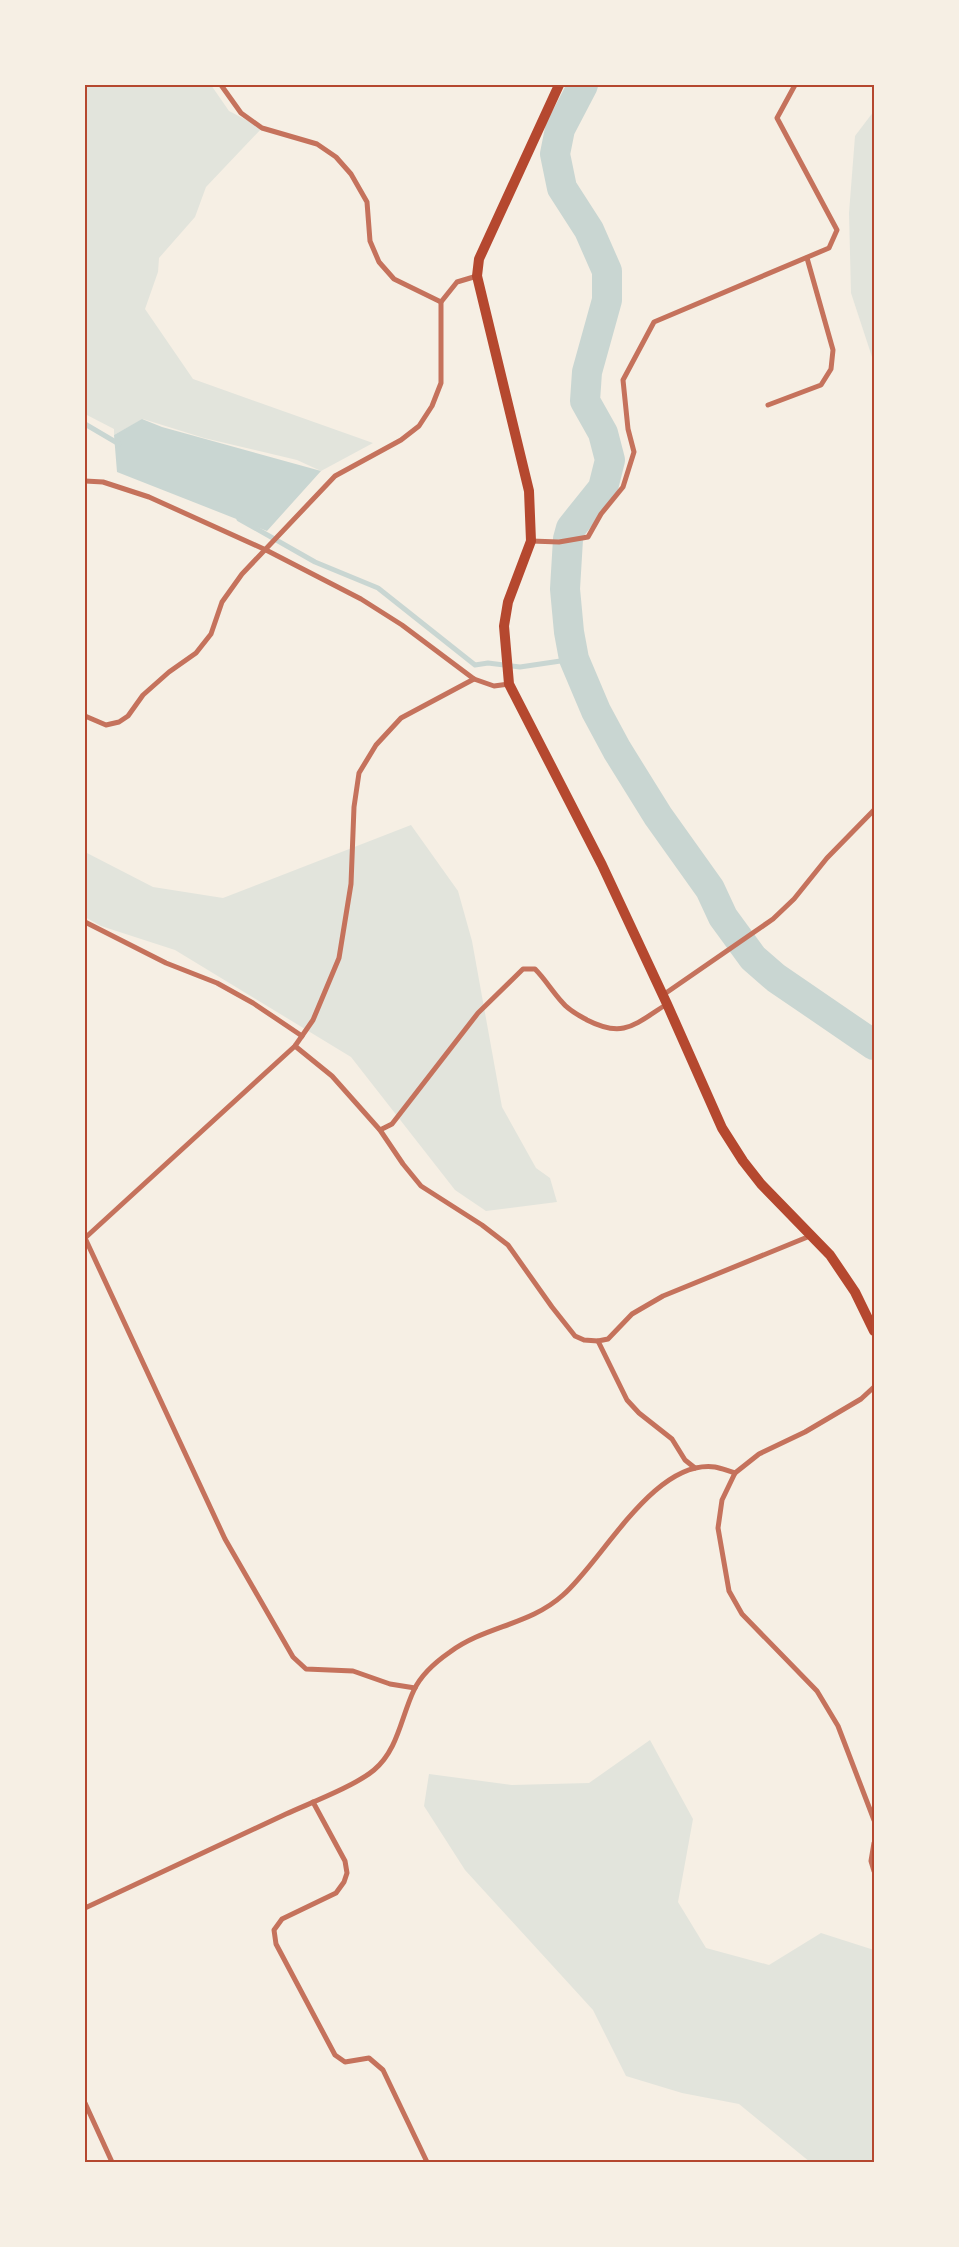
<svg xmlns="http://www.w3.org/2000/svg" width="959" height="2247" viewBox="0 0 959 2247" font-family="Signika,sans-serif">
  <style>
    .green { fill: #e2e4dc }
    .water { fill: #c9d6d2 }
    .lines { fill: none; stroke-linecap: round; stroke-linejoin: round }
    .stream { stroke: #c9d6d2; stroke-width: 5 }
    .river { stroke: #c9d6d2; stroke-width: 30 }
    .minor { stroke: #c5725c; stroke-width: 5 }
    .secondary { stroke: #b5482f; stroke-width: 10 }
    .neatline { fill: none; stroke: #b5482f; stroke-width: 2 }
  </style>
  <rect width="100%" height="100%" fill="#f6efe4"/>
  <!-- green -->
  <g class="green">
    <polygon points="85,85 211,85 229,111 262,128 206,187 195,217 159,258 158,272 145,309 193,379 373,443 321,471 297,460 204,438 143,419 114,435 114,429 85,414"/>
    <polygon points="874,111 874,363 851,293 849,213 855,136"/>
    <polygon points="411,825 458,891 472,941 502,1107 536,1168 550,1178 557,1202 486,1211 455,1190 351,1057 175,950 101,926 85,917 85,852 153,887 223,898"/>
    <polygon points="650,1740 693,1819 678,1902 706,1948 769,1965 821,1933 874,1950 874,2162 810,2162 739,2104 682,2093 626,2076 593,2010 465,1870 424,1806 429,1774 512,1785 589,1783"/>
  </g>
  <!-- water -->
  <polygon class="water" points="142,419 162,427 321,471 267,531 117,472 114,435"/>
  <g class="lines">
    <!-- stream -->
    <g class="stream">
      <polyline points="85,424 119,444"/>
      <polyline points="239,519 315,562 378,588 475,665 488,663 520,667 574,659"/>
    </g>
    <!-- river -->
    <polyline class="river" points="583,85 560,129 555,154 562,188 589,230 607,271 607,300 587,372 585,401 603,433 610,460 603,488 571,528 568,539 565,589 569,632 574,659 596,711 617,750 658,816 710,889 723,917 753,958 776,978 874,1045"/>
    <!-- minor -->
    <g class="minor">
      <polyline points="221,85 241,113 262,128 317,144 336,157 351,174 367,202 370,241 379,262 394,279 441,302"/>
      <polyline points="768,405 821,385 831,369 833,350 807,258"/>
      <polyline points="85,481 103,482 149,497 266,550 361,599 402,625 474,679 494,686 509,684"/>
      <polyline points="531,541 559,542 588,537 601,514 623,487 634,452 628,429 623,380 654,322 829,248 837,230 777,118 795,85"/>
      <polyline points="85,716 106,725 119,722 128,716 143,695 169,672 196,653 211,634 222,602 242,574 335,476 401,440 419,426 432,406 441,383 441,302 457,282 477,276"/>
      <polyline points="85,922 166,963 217,983 253,1003 302,1036"/>
      <polyline points="663,995 773,919 794,899 827,858 874,810"/>
      <polyline points="295,1046 332,1076 380,1130 403,1164 421,1186 482,1225 508,1245 552,1307 575,1336 584,1340 598,1341"/>
      <path d="M 380,1130 L 392,1124 L 478,1013 L 523,969 L 535,969 C 545,979 552,991 562,1002 C 568,1010 578,1015 587,1020 C 624,1039 635,1024 667,1004"/>
      <polyline points="85,1238 295,1046 313,1020 339,958 351,884 354,807 359,773 376,745 401,718 474,679"/>
      <polyline points="85,1238 225,1539 293,1657 306,1669 353,1671 390,1684 415,1688"/>
      <polyline points="874,1387 861,1399 805,1432 759,1454 735,1473 722,1500 718,1528 729,1591 742,1614 817,1691 838,1726 874,1820"/>
      <polyline points="695,1468 685,1460 672,1439 639,1413 627,1400 598,1341 608,1339 632,1314 663,1296 810,1236"/>
      <polyline points="313,1802 345,1861 347,1873 344,1882 336,1893 282,1919 274,1930 276,1944 335,2055 345,2062 369,2058 383,2070 427,2162"/>
      <polyline points="874,1843 871,1861 874,1871"/>
      <path d="M 85,1908 C 152,1877 219,1846 286,1814 C 310,1803 355,1786 374,1770 C 398,1750 401,1717 414,1690 C 421,1675 437,1661 450,1652 C 485,1626 530,1625 563,1595 C 603,1560 654,1459 715,1467 C 721,1468 728,1471 735,1473"/>
      <polyline points="85,2103 112,2162"/>
    </g>
    <!-- secondary -->
    <polyline class="secondary" points="559,85 479,259 477,276 529,491 531,541 508,602 504,626 509,684 602,865 667,1004 722,1128 743,1161 761,1184 830,1255 855,1292 874,1331"/>
  </g>
  <!-- border -->
  <rect width="959" height="2247" fill="none" stroke="#f6efe4" stroke-width="172"/>
  <rect x="86" y="86" width="787" height="2075" class="neatline"/>
</svg>
